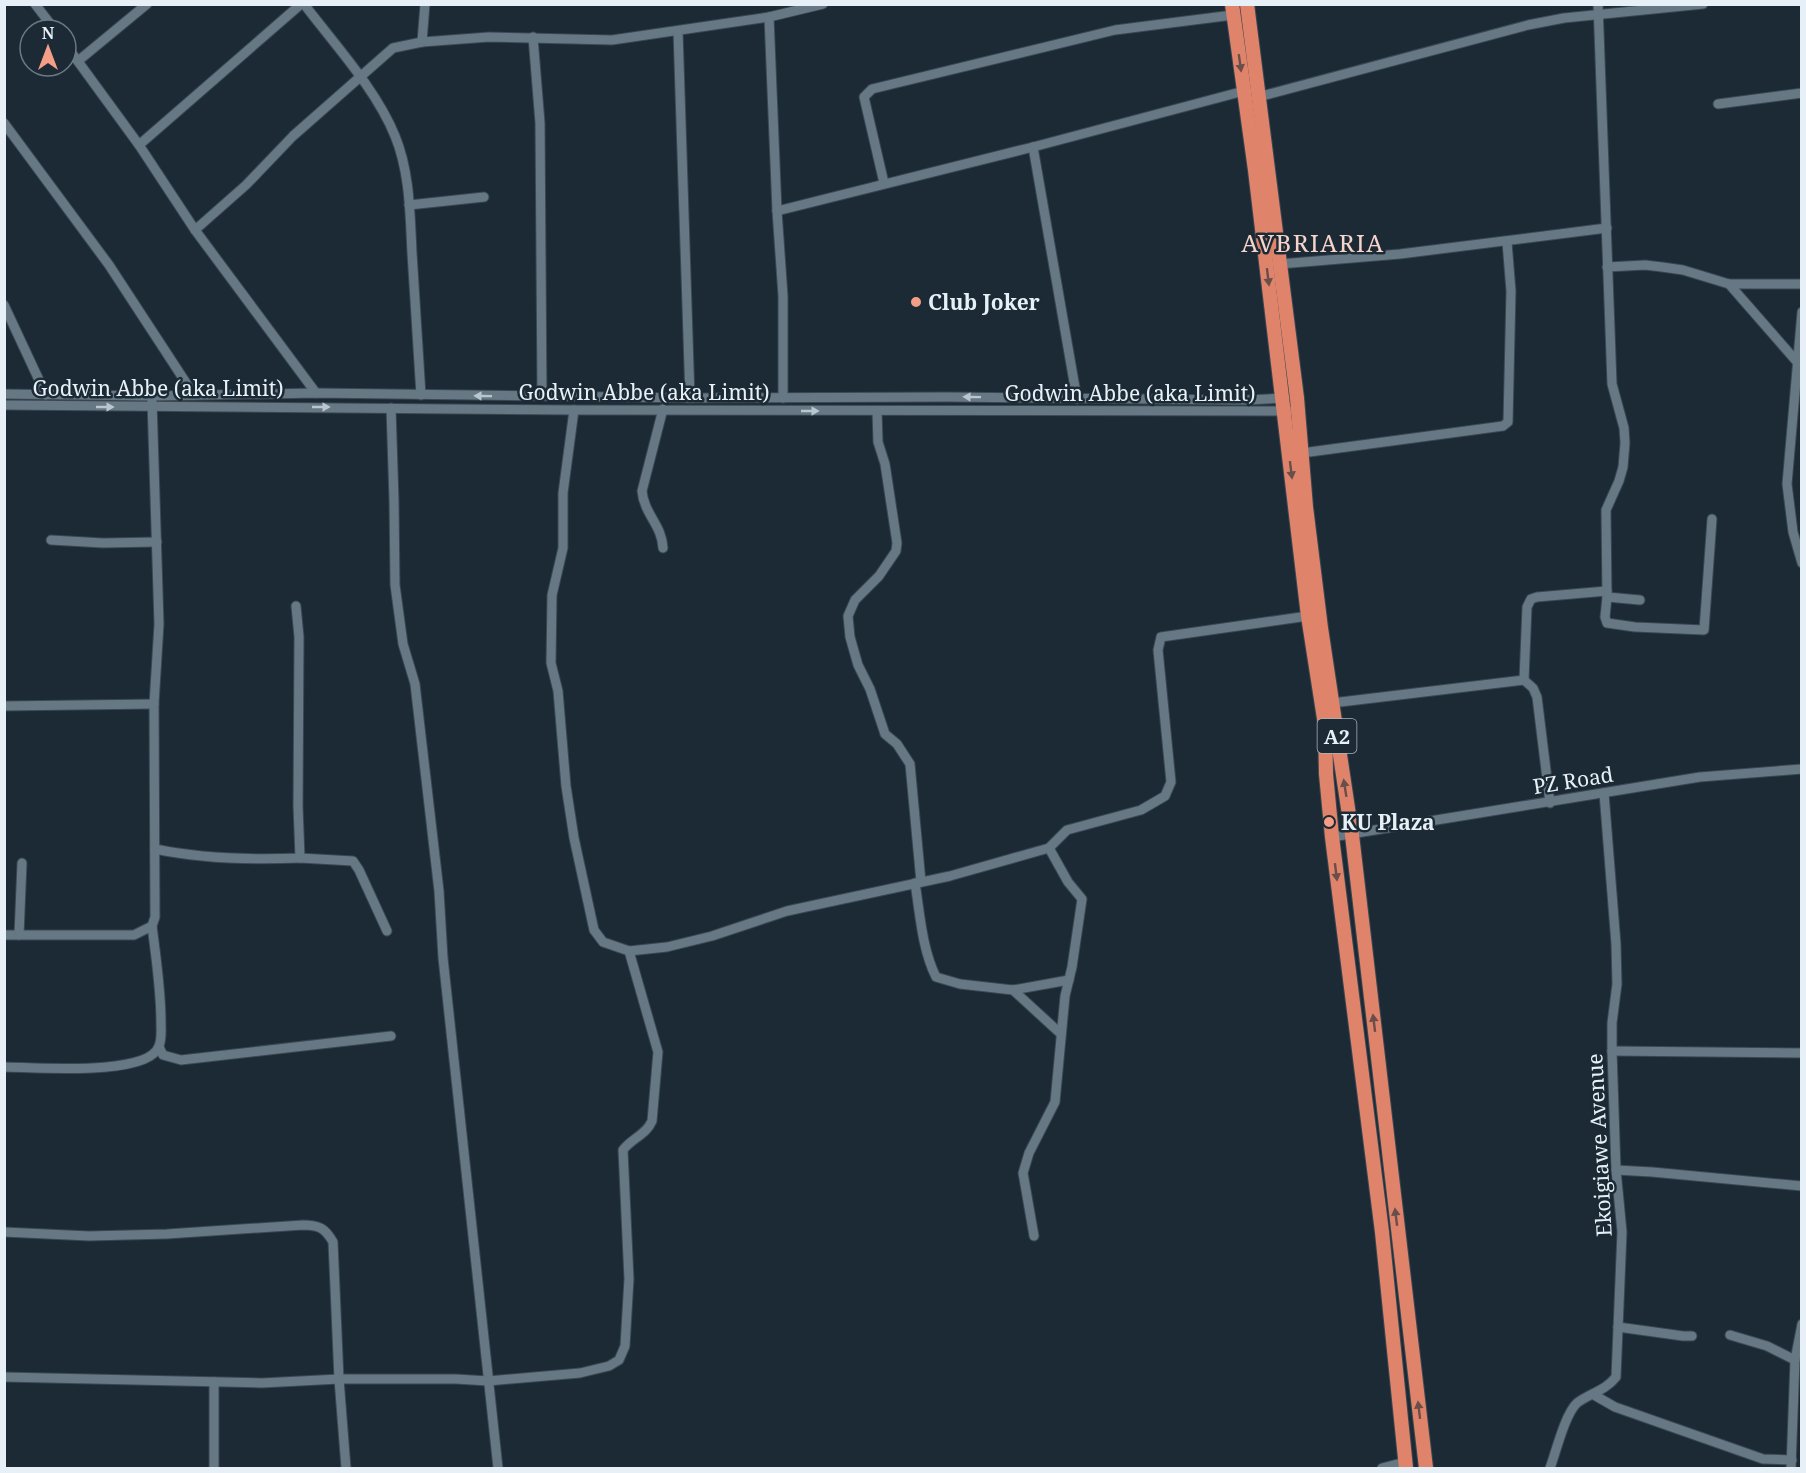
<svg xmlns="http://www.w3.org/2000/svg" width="1806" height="1473" viewBox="0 0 1806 1473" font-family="'Noto Serif',serif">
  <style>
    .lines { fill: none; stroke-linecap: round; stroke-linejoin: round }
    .minor-casing { stroke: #3b4751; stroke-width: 11 }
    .highway-casing { stroke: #3b4751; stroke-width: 16 }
    .minor { stroke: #677885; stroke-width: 9 }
    .highway { stroke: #df846b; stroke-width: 14 }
    .oneway { fill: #694e4a }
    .oneway2 { fill: #bac6cf }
    .poi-dot { fill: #f49e87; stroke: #1b2a34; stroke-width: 2 }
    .labels { text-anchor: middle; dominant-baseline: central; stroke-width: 5; stroke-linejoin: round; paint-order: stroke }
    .shield { fill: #1b2a34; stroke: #aab5bc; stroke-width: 1.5 }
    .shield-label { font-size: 20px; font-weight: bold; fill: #e7f0f7 }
    .poi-label { font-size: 21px; font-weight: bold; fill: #e7f0f7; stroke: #1b2a34; text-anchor: start }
    .street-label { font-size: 21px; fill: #e7f0f7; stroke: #1b2a34 }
    .quarter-label { font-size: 24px; letter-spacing: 1.5px; fill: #f6d4cb; stroke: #1b2a34 }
  </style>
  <rect width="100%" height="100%" fill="#1b2a34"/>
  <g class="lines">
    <!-- minor casing -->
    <g class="minor-casing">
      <g id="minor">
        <polyline points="35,4 55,30"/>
        <path d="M 304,4 C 335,45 376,89 395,136 C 410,172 410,215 412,253 C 415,301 418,348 421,395"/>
        <polyline points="1598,4 1612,384 1624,428 1625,443 1623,467 1619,481 1606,510 1607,597 1605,617 1607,623 1635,627 1704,630 1712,519"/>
        <polyline points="769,17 777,211 783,296 783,398"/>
        <polyline points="678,31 690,398"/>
        <polyline points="533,37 540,123 542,396"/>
        <polyline points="422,42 425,4"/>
        <polyline points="66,45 139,145 195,230 316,393"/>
        <polyline points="78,61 147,4"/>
        <polyline points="1258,97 1528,25 1564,18 1703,4"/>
        <polyline points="1718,104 1802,93"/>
        <polyline points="4,123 109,265 194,395"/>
        <polyline points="139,145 301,4"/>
        <polyline points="1033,147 1077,399"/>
        <polyline points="884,183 864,97 872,89 1115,30 1233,15"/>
        <polyline points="409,205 484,197"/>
        <polyline points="777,211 1033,147 1244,91"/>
        <polyline points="195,230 246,185 293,136 393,48 422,42 489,37 612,40 769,17 823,4"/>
        <polyline points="1280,264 1400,254 1607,228"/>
        <polyline points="1607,267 1645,265 1662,267 1683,270 1729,284 1798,363"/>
        <polyline points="1729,284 1802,284"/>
        <polyline points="4,305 46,395"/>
        <polyline points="1802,312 1787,484 1793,532 1802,563"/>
        <polyline points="4,394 152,396 316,393 690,398 947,397 1247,400 1285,398"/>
        <polyline points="4,405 574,410 1289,411"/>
        <polyline points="391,408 394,501 395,585 403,644 415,684 439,891 443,958 498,1468"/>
        <polyline points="877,411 878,442 885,464 897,543 896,551 879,576 855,600 848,616 850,637 858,665 870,689 885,734 897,744 910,764 921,882"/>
        <polyline points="1302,453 1503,426 1508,422 1511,291 1507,242"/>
        <polyline points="51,540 103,543 157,542"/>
        <path d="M 663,548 C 662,525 644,514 642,491 L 663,409"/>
        <polyline points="1607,597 1640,600"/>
        <polyline points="1524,680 1527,607 1531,599 1537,597 1607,591"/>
        <polyline points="1332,703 1524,680 1533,688 1537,697 1550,803"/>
        <polyline points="4,706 154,704"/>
        <polyline points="1332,837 1700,777 1802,769"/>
        <path d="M 155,849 C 203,859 252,860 300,858 L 298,806 L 299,637 L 296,606"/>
        <polyline points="300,858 353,861 359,870 387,931"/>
        <path d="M 915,883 C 920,914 922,949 936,977 L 960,984 L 1013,990 L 1069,980"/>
        <polyline points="4,935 134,935 152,926 155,917 154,704 159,624 152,401"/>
        <polyline points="19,935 22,863"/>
        <polyline points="629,951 667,947 712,936 787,911 950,876 1049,848 1067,830 1141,810 1165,796 1171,782 1158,650 1161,637 1308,616"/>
        <polyline points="1013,990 1061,1034"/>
        <polyline points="159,1047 163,1055 181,1060 391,1036"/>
        <polyline points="1612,1051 1802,1053"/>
        <path d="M 4,1067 C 33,1067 149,1077 159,1046 C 162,1039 161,1030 161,1023 C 161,990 156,958 152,926"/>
        <polyline points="1616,1170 1652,1172 1802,1186"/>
        <path d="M 4,1232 L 89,1236 L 167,1234 L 303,1225 C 319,1225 325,1228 333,1242 L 339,1379 L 346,1468"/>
        <polyline points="1034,1236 1023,1173 1029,1153 1055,1102 1065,996 1072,967 1082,899 1068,882 1049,848"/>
        <polyline points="1618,1327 1683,1336 1692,1336"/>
        <polyline points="1730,1335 1767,1346 1795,1360"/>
        <path d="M 4,1377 L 262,1383 L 339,1379 L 456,1379 L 488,1381 L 580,1373 L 609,1366 L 619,1360 L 625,1346 L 629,1279 L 623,1150 C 632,1138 646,1135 652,1121 L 658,1052 L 629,951 L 603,942 L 594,930 L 574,838 L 566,786 L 558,691 L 551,663 L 552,595 L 563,548 L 563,493 L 574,410"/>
        <polyline points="1594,1395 1615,1407 1763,1459 1792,1460"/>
        <polyline points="214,1468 214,1382"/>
        <polyline points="1382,1468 1405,1462"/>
        <path d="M 1550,1468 C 1556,1452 1565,1414 1577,1403 C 1590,1393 1605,1391 1616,1377 L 1622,1232 L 1616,1170 L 1612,1051 L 1612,1023 L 1617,984 L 1616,944 L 1604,793"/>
        <polyline points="1791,1468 1795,1360 1802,1324"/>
      </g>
    </g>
    <!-- highway casing -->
    <g class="highway-casing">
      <g id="highway">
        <polyline points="1232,4 1255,170 1308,616 1325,725 1326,774 1332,837 1382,1232 1406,1468"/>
        <polyline points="1247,4 1297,398 1306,507 1321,628 1352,835 1426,1468"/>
      </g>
    </g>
    <!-- minor -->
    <use href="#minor" class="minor"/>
    <!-- highway -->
    <use href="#highway" class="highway"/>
  </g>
  <!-- one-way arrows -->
  <defs><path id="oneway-solid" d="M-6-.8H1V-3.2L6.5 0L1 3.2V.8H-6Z" transform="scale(1.5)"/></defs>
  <g class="oneway">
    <use href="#oneway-solid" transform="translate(1240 63) rotate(82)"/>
    <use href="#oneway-solid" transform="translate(1268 277) rotate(83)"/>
    <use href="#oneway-solid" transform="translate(1291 470) rotate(83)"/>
    <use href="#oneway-solid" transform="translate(1345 788) rotate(-99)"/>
    <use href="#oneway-solid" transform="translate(1336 872) rotate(83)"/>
    <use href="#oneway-solid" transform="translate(1374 1023) rotate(-97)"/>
    <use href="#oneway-solid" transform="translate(1396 1217) rotate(-97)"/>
    <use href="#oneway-solid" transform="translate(1419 1410) rotate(-97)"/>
  </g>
  <g class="oneway2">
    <use href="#oneway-solid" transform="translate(483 396) rotate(-179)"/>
    <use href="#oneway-solid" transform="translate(972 397) rotate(-179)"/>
    <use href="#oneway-solid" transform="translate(105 407)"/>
    <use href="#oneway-solid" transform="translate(321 407)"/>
    <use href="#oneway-solid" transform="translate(810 411)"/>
  </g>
  <!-- markers -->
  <g class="poi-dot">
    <circle cx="916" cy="302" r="6"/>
    <circle cx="1329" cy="822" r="6"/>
  </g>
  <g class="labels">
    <!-- shield labels -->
    <rect class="shield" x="1317.5" y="719" width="39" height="34" rx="4.5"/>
    <g class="shield-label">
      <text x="1337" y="736">A2</text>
    </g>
    <!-- poi labels -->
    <g class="poi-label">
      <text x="928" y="302">Club Joker</text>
      <text x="1341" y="822">KU Plaza</text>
    </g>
    <!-- street labels -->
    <g class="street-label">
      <text x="158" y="388">Godwin Abbe (aka Limit)</text>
      <text x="644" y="392">Godwin Abbe (aka Limit)</text>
      <text x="1130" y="393">Godwin Abbe (aka Limit)</text>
      <text transform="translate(1573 780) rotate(-9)">PZ Road</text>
      <text transform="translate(1599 1145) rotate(-93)">Ekoigiawe Avenue</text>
    </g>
    <!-- quarter labels -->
    <g class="quarter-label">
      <text x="1313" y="242">AVBRIARIA</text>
    </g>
  </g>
  <!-- border -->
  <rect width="1806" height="1473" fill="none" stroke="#e7f0f7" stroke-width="12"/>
  <!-- north arrow -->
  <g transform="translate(48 48)"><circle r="28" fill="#1b2a34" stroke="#6d7982" stroke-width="1.5"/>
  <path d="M0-4.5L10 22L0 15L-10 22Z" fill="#f49e87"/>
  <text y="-9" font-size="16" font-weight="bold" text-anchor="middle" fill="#e7f0f7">N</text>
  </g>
</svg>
